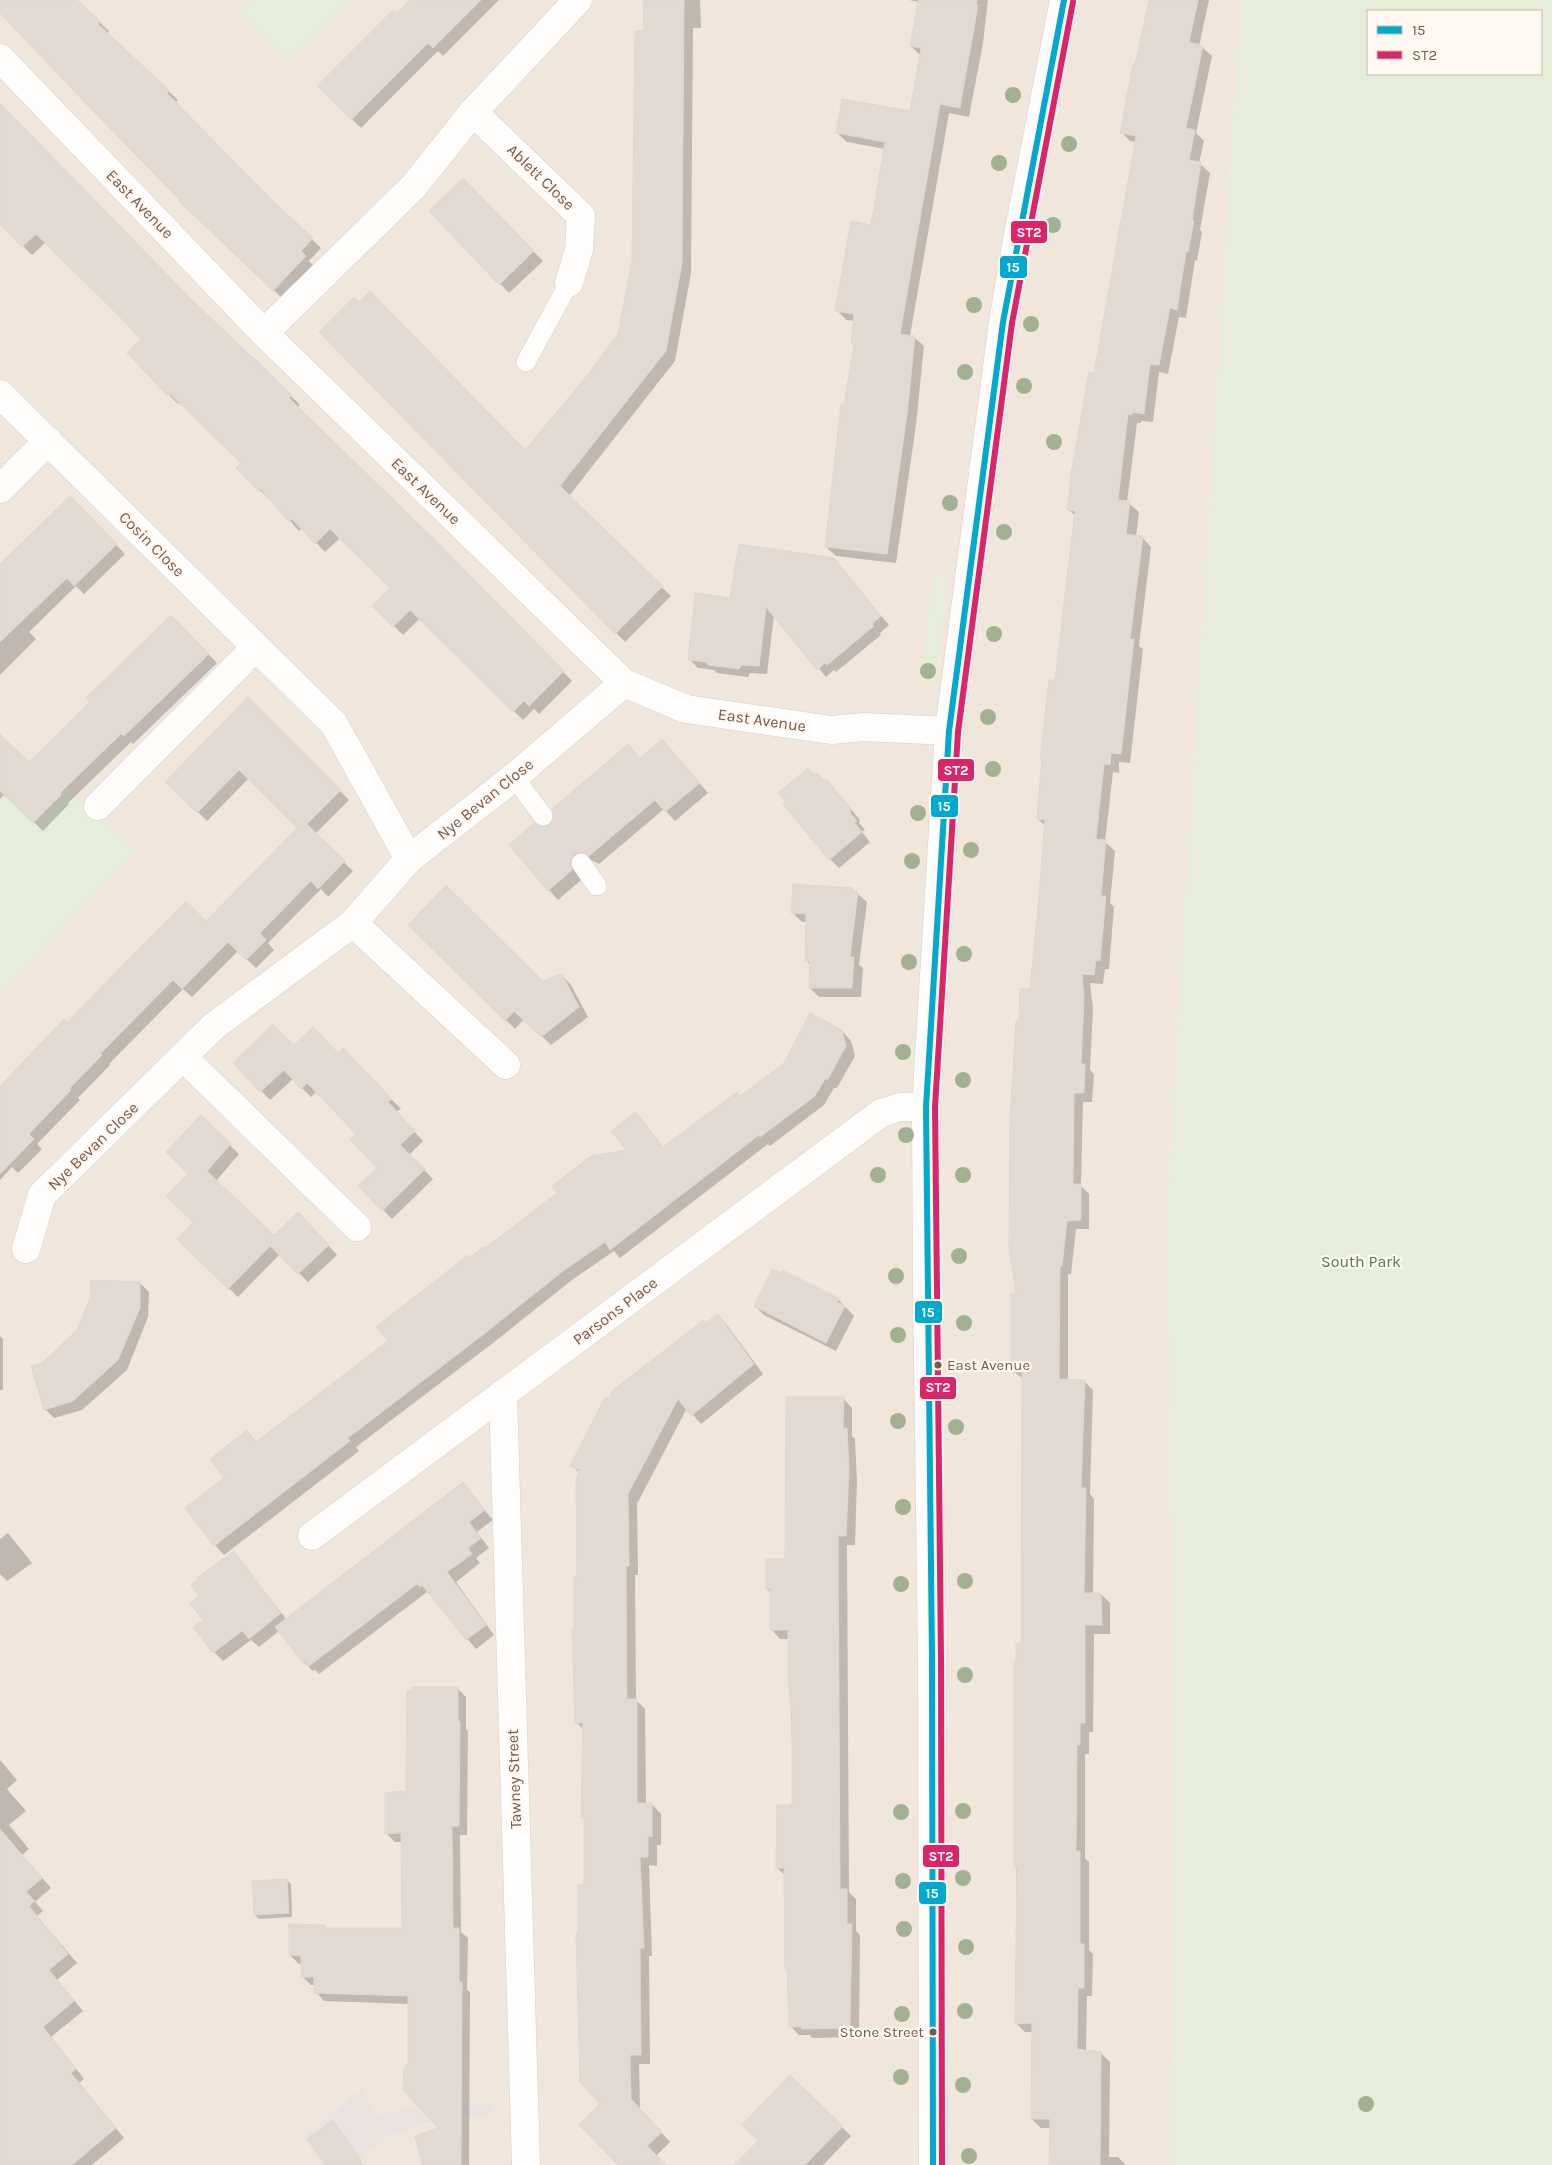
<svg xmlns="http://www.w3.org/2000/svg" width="1552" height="2165" viewBox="0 0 1552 2165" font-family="Karla,sans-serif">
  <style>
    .residential { fill: #f0e6dc }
    .industrial { fill: #ebe3df }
    .green { fill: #e6eeda; fill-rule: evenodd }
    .shadow { fill: #0003 }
    .building { fill: #e2d9d3; stroke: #e1d6d0 }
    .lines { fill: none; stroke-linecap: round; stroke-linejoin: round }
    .service-casing { stroke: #d6d0ca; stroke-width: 20 }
    .minor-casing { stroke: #d6d0ca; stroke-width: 29 }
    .tertiary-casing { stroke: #d6d0ca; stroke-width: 29 }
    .service { stroke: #fefdfc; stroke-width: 19 }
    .minor { stroke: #fefdfc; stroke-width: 28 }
    .tertiary { stroke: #fefdfc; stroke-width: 28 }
    .bus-1-casing { stroke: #fef8f1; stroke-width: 10 }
    .bus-2-casing { stroke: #fef8f1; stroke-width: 10 }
    .bus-1 { stroke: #00a9ce; stroke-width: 6 }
    .bus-2 { stroke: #db256b; stroke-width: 6 }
    .tree { fill: #a1b192 }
    .bus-dot { fill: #765a4e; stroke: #fef8f1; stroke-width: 2 }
    .labels { text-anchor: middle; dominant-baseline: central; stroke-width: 4.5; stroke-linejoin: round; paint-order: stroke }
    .bus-label { font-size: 15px; fill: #765a4e; stroke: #fef8f1; text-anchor: start }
    .street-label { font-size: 16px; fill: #765a4e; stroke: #fef8f1 }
    .park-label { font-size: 16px; fill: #597b46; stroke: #fef8f1 }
    .line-badge { stroke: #fef8f1; stroke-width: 2 }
    .badge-label { font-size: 14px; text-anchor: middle; font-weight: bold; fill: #fff }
  </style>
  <rect width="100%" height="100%" fill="#f8f3ee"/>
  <!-- residential -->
  <polygon class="residential" points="0,0 1241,0 1169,1174 1174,2165 0,2165 0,993 66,789 33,823 0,791"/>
  <!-- industrial -->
  <polygon class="industrial" points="362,2089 378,2116 426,2103 491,2103 492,2115 438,2119 391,2135 349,2165 323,2165 304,2137"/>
  <!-- green -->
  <g class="green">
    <polygon points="252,0 350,0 288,61 240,12"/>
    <path d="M 1241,0 L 1552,0 L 1552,2165 L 1174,2165 L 1169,1174 ZM 1368,11 L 1541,11 L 1541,74 L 1368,74 Z"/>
    <polygon points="933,574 948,576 935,686 921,684"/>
    <polygon points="66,789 135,850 0,994 0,791 33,823"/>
  </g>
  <!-- shadow -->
  <g class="shadow">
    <polygon points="0,0 76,0 109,31 107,33 178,100 175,103 276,205 321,248 309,261 314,266 283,299 189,209 0,10"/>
    <polygon points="411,0 499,0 443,56 438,51 361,128 319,86"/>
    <polygon points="645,0 700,0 701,28 693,28 691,273 675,361 569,496 671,596 625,642 321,332 526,452 587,378 619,335 633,260 645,32"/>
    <polygon points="909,0 988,0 983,43 969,117 949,113 910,336 914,337 924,346 916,425 896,563 836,556 826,547 855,347 852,343 855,321 846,320 837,310 872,226 885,149 847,142 837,133 911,113 921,56 911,46 919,2"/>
    <polygon points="1151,0 1209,0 1199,46 1202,47 1212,56 1196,133 1204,141 1199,163 1210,173 1200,230 1202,232 1197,261 1195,260 1186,318 1179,317 1168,374 1159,372 1153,422 1141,421 1141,423 1137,423 1127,502 1139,512 1136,537 1142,537 1151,547 1139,646 1143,649 1130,763 1119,762 1119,773 1113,772 1105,842 1115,851 1110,903 1114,907 1109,969 1105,969 1103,984 1090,983 1093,1008 1090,1070 1094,1074 1092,1102 1083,1102 1081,1186 1089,1194 1089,1229 1076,1229 1071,1274 1068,1274 1068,1381 1084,1381 1093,1390 1090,1494 1094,1499 1093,1594 1101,1594 1110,1603 1110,1634 1094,1634 1093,1732 1089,1732 1089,1754 1085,1754 1085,1858 1089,1862 1089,1950 1093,1954 1092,1996 1087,1996 1086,2051 1101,2053 1110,2062 1109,2157 1118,2157 1126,2165 1051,2165 1051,2128 1041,2128 1032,2119 1033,2032 1025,2032 1016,2023 1017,1664 1022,1645 1023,1379 1012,1370 1017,1295 1020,1023 1031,990 1046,827 1038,819 1043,760 1041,758 1056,682 1076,517 1068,509 1079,430 1081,430 1095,374 1136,142 1130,141 1121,132"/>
    <polygon points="0,105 199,308 253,361 255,359 300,405 297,408 435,541 572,681 539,714 534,709 523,720 420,618 403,635 374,606 392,588 340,538 325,552 302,528 299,531 270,498 269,499 238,468 243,463 180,402 178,404 129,353 143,339 46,242 32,255 0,223"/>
    <polygon points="463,179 543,261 509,293 431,211"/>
    <polygon points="70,498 125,554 84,594 76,586 29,632 36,639 0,675 0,583"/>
    <polygon points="833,559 889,625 880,633 881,635 836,672 834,670 826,677 774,615 767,674 750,673 748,677 717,673 714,670 698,668 689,659 731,599"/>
    <polygon points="171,616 217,663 133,744 131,742 68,803 69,804 43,831 5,794 0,799 0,756 29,764 92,702"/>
    <polygon points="248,699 349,800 315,834 353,871 328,897 321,889 268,943 274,950 256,968 238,951 192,997 183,989 109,1064 110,1065 78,1098 80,1100 37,1144 42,1149 18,1173 12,1167 0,1180 0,1087 67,1024 206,923 299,828 249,778 207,821 167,782"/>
    <polygon points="671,750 708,793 675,821 664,809 599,864 591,860 578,873 581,880 558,900 510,845 551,826 640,759"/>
    <polygon points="808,770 836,791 860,820 859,823 865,830 862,832 870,842 839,868 830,859"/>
    <polygon points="853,890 867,902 859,965 863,968 861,997 819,997 810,988 811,965 806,960 807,922 802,922 793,913"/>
    <polygon points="409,924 542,983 562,975 571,985 588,1017 551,1045 524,1019 515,1029"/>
    <polygon points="842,1031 851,1041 855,1056 837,1088 834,1088 824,1105 770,1146 768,1144 620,1258 614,1251 572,1280 493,1343 356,1447 359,1451 224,1555 215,1545 186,1508 226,1478 247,1431 257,1442 389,1341 470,1259 628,1151 636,1114 664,1148"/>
    <polygon points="294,1047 338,1054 343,1049 401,1109 396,1112 423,1141 409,1155 433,1179 392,1219 360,1186 379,1168 358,1134 317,1091 311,1097 293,1079 270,1100 235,1063"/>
    <polygon points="201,1117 239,1154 216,1181 274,1237 308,1223 337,1255 308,1282 280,1254 238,1297 178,1239 195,1222 190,1174"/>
    <polygon points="140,1283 149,1292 148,1317 127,1370 82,1410 54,1418 45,1409"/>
    <polygon points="838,1299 854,1316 836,1351 764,1315 755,1306"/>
    <polygon points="718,1316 727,1325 763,1374 701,1424 687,1408 637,1504 638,1575 635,1575 636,1700 645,1709 646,1804 652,1804 661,1814 661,1845 657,1845 657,1866 649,1865 652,1956 649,1956 650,2064 639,2064 640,2109 670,2142 656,2156 664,2165 619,2165 602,2104 579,1935 586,1886 585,1820 583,1818 585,1731 576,1722 576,1631 579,1578 579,1473 572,1465 609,1401"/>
    <polygon points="0,1336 3,1339 3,1390 0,1390"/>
    <polygon points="843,1398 852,1408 852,1436 855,1439 857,1481 855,1545 847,1545 849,1892 856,1899 856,1931 860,1935 859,2037 812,2038 810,2035 799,2035 790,2026 789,1971 787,1969 786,1876 777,1868 794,1806 789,1639 780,1639 771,1629 771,1593 767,1589 787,1560"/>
    <polygon points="463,1484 493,1520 477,1532 489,1548 476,1558 480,1563 456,1582 494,1635 476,1649 431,1595 427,1592 319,1674 315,1670 313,1671 304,1662 279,1631 259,1647 251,1640 223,1661 214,1652 204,1620 201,1596 234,1553 287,1620"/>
    <polygon points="8,1533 32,1563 7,1581 0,1574 0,1539"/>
    <polygon points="457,1688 466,1697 466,1729 468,1731 467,1835 460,1835 461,1932 468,1938 467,1990 470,1992 469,2165 424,2165 440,2129 409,2064 409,2004 324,2001 316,1992 316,1985 311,1985 302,1976 302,1964 299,1964 290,1955 325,1927 327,1929 403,1929 402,1842 395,1842 386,1833"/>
    <polygon points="0,1760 17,1780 7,1789 26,1811 9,1825 29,1849 22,1855 51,1888 35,1902 43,1911 37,1916 77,1963 57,1980 83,2011 51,2037 84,2079 79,2083 124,2138 92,2165 2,2165 0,2163"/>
    <polygon points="287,1880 291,1884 292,1917 259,1919 255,1915"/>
    <polygon points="790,2077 851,2136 823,2165 753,2165 759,2141"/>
    <polygon points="333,2121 360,2159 353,2165 328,2165"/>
  </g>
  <!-- building -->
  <g class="building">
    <polygon points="0,0 77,0 100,21 98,24 169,90 167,93 275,203 313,238 301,251 306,256 273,291 178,200 179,199 90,108 0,13"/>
    <polygon points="410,0 481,0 433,48 428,43 351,120 317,86 393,10 397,13"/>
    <polygon points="643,0 684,0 682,263 666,351 560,486 663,586 615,634 319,332 354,297 359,302 370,291 525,450 586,377 618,334 632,260 635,31 644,31"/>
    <polygon points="918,0 977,0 976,5 978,5 960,108 940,104 900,334 915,336 907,415 887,554 825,547 841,405 844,405 854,344 851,344 854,314 835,311 851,221 871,225 885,142 836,133 842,99 910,111 921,48 910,46"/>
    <polygon points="1149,0 1198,0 1189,42 1203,46 1186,128 1195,130 1189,160 1201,162 1192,221 1194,221 1188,252 1186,252 1177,310 1170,308 1159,365 1150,364 1144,414 1132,412 1132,415 1128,414 1118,500 1130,501 1126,534 1143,536 1130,639 1134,639 1121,754 1111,753 1110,765 1104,764 1096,839 1106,840 1101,896 1106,896 1100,961 1096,960 1094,975 1082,974 1084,998 1081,1064 1085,1064 1084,1093 1074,1093 1073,1184 1081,1184 1081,1220 1067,1221 1062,1266 1060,1266 1059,1379 1085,1380 1081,1488 1086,1488 1084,1593 1101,1593 1102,1625 1085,1625 1085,1723 1080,1723 1080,1745 1077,1745 1076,1851 1080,1851 1080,1944 1084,1944 1084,1988 1078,1988 1077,2049 1101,2052 1100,2165 1049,2165 1050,2119 1031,2119 1032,2023 1015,2024 1017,1868 1014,1868 1014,1663 1016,1663 1016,1644 1021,1643 1022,1371 1011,1371 1011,1293 1016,1294 1009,1248 1010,1119 1016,1021 1019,1021 1020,989 1030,989 1038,907 1045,820 1037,819 1042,758 1040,758 1049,680 1055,680 1075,511 1067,510 1071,474 1089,372 1094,373 1136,136 1120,133 1133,64 1135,64"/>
    <polygon points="0,103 193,301 292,395 289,398 436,541 564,671 529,706 524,701 513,712 410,610 393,627 372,606 390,588 330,529 315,544 292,519 289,522 261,489 259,491 236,468 241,463 170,394 168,396 127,353 141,339 119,316 36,234 22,247 0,225"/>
    <polygon points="463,178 534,251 499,285 429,211"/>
    <polygon points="70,496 117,544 74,586 67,578 0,642 0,564"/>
    <polygon points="739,544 834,558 881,616 872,624 874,626 827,665 825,663 817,670 766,607 759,666 742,665 739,669 708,665 706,662 688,660 695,593 730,598"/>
    <polygon points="171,615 209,654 124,736 121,734 60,793 61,795 33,823 0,791 0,734 29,762 90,702 86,698"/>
    <polygon points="248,697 341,790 307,824 345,861 318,889 311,881 260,933 266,940 246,960 228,942 182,989 173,980 100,1054 102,1055 70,1088 71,1090 29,1134 34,1139 0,1174 0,1086 64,1019 67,1022 186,901 206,921 297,828 239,770 197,813 165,782"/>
    <polygon points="662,739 700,783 665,812 655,800 589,856 581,852 574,854 570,863 572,870 548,891 509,845 534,823 544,827 550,825 554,815 552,809 628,744 640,758"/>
    <polygon points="808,768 814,776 817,773 823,780 827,780 851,809 850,813 857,821 854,822 862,832 829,860 783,804 786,802 778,793"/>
    <polygon points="793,884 853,888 853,892 858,892 850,957 854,957 852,988 809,988 810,961 805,961 806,914 791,913"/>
    <polygon points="446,885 543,981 562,974 579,1007 541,1037 514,1011 505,1021 408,925"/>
    <polygon points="810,1013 842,1030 846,1046 828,1079 825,1079 815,1096 760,1137 759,1135 610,1250 605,1242 563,1271 484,1334 348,1438 350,1441 214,1546 185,1508 224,1478 210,1459 247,1430 256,1442 388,1341 376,1327 468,1255 469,1258 483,1247 485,1248 557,1193 552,1186 591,1156 626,1150 611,1131 636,1112 663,1147 737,1092 740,1096 767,1076 784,1063"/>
    <polygon points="273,1024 294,1045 313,1027 338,1053 343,1048 392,1099 388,1102 415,1131 400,1145 425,1169 382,1211 358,1186 377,1168 350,1139 356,1134 307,1083 301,1089 284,1070 260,1092 233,1063"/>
    <polygon points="201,1115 231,1144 207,1171 274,1235 298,1212 329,1245 298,1274 270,1246 228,1289 177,1239 193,1222 166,1196 188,1174 166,1152"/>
    <polygon points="772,1269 781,1273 782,1270 839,1298 837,1302 845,1306 826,1343 754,1306"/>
    <polygon points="91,1280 140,1282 140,1308 118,1360 73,1401 44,1410 31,1366 42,1363 77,1330 90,1298"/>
    <polygon points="718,1314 754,1364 691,1416 678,1399 628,1494 629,1566 626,1566 627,1699 637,1699 637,1803 652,1803 652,1837 648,1836 648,1857 640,1857 644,1948 640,1948 641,2055 630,2055 631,2099 662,2132 647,2146 666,2165 618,2165 579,2125 600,2104 580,2082 576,1934 578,1934 578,1885 584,1885 584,1818 581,1818 583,1723 575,1723 572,1630 574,1630 574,1577 577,1577 576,1481 579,1470 570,1466 605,1397 609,1399 613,1390 704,1320 706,1323"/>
    <polygon points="786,1397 844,1397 843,1428 847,1428 849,1471 846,1536 838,1536 840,1889 847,1889 847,1924 852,1924 850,2028 801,2029 802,2027 789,2027 787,1969 785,1969 784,1868 776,1868 777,1805 792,1805 792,1715 788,1680 788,1630 770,1630 770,1589 766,1589 766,1559 785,1559"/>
    <polygon points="463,1482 485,1510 469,1522 481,1538 468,1548 472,1554 447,1572 486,1625 466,1640 422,1585 420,1587 417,1584 309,1666 305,1661 303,1663 275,1627"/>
    <polygon points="234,1551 281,1613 249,1639 242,1631 213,1653 193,1627 203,1620 190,1603 199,1596 191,1585 198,1580 197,1578"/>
    <polygon points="412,1687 458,1687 458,1721 460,1721 459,1826 452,1826 453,1928 459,1928 459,1982 462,1982 461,2165 422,2165 415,2136 438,2128 403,2090 404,2068 408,2064 408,1996 314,1993 314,1977 301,1977 301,1956 289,1955 289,1924 325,1925 325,1928 402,1928 401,1833 385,1834 385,1793 406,1791 407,1691 412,1691"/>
    <polygon points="0,1829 42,1878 26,1892 35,1901 29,1906 68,1954 49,1970 74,2001 43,2027 76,2069 71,2073 116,2128 72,2165 0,2165"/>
    <polygon points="287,1879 289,1913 254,1915 252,1881"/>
    <polygon points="790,2075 843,2126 805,2165 734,2165 758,2141 742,2125"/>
    <polygon points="333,2120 364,2165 326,2165 307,2139"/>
  </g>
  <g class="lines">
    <!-- service casing -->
    <g class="service-casing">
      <g id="service">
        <polyline points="526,362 569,283"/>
        <polyline points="514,777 543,816"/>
        <polyline points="581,863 597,886"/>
      </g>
    </g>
    <!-- minor casing -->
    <g class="minor-casing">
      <g id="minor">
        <polyline points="0,58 264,333 624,683 686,709 831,730 864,727 949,731"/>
        <polyline points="473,112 581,216 579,250 569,283"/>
        <polyline points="264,333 414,186 473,112 578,0"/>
        <polyline points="0,394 334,724 409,859"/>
        <polyline points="0,489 48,441"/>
        <polyline points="98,806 256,647"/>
        <polyline points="353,923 506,1065"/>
        <polyline points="183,1057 357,1227"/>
        <polyline points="26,1249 42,1195 214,1026 353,923 409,859 514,777 624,683"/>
        <polyline points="503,1394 526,2165"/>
        <polyline points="312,1536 881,1113 900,1107 926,1107"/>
      </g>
    </g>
    <!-- tertiary casing -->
    <g class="tertiary-casing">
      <polyline id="tertiary" points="933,2165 932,1659 927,1287 926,1107 949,731 1003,322 1017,240 1064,0"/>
    </g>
    <!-- service -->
    <use href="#service" class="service"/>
    <!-- minor -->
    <use href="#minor" class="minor"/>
    <!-- tertiary -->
    <use href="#tertiary" class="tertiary"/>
    <!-- bus-1 casing -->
    <g class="bus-1-casing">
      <polyline id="bus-1" points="933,2165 932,1659 926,1107 949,731 1003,322 1064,0"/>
    </g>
    <!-- bus-2 casing -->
    <g class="bus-2-casing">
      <polyline id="bus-2" points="942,2165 941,1659 935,1107 958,732 1012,323 1073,2"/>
    </g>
    <!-- bus-1 -->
    <use href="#bus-1" class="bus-1"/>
    <!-- bus-2 -->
    <use href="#bus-2" class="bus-2"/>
  </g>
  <!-- trees -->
  <g class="tree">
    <circle cx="1013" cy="95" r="8"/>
    <circle cx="1069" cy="144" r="8"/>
    <circle cx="999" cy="163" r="8"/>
    <circle cx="1053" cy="225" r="8"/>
    <circle cx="974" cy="305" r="8"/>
    <circle cx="1031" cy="324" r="8"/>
    <circle cx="965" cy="372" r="8"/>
    <circle cx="1024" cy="386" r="8"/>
    <circle cx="1054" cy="442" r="8"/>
    <circle cx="950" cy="503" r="8"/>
    <circle cx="1004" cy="532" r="8"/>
    <circle cx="994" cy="634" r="8"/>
    <circle cx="928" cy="671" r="8"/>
    <circle cx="988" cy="717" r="8"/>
    <circle cx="993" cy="769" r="8"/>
    <circle cx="918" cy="813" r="8"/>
    <circle cx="971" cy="850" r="8"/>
    <circle cx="912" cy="861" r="8"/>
    <circle cx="964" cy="954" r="8"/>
    <circle cx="909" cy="962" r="8"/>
    <circle cx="903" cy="1052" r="8"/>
    <circle cx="963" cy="1080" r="8"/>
    <circle cx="906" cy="1135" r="8"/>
    <circle cx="878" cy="1175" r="8"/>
    <circle cx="963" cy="1175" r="8"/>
    <circle cx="959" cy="1256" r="8"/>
    <circle cx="896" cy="1276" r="8"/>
    <circle cx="964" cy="1323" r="8"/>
    <circle cx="898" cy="1335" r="8"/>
    <circle cx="898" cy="1421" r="8"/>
    <circle cx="956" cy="1427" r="8"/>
    <circle cx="903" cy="1507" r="8"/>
    <circle cx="965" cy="1581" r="8"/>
    <circle cx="901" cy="1584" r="8"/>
    <circle cx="965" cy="1675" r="8"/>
    <circle cx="963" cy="1811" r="8"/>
    <circle cx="901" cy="1812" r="8"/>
    <circle cx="963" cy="1878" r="8"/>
    <circle cx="903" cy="1881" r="8"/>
    <circle cx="904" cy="1929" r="8"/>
    <circle cx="966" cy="1947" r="8"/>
    <circle cx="965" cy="2011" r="8"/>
    <circle cx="902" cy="2014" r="8"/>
    <circle cx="901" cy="2077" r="8"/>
    <circle cx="963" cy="2085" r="8"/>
    <circle cx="1366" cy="2104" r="8"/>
    <circle cx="969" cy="2156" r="8"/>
  </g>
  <!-- markers -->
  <g class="bus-dot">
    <circle cx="938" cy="1365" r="4.5"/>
    <circle cx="933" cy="2032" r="4.5"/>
  </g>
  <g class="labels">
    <!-- bus labels -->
    <g class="bus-label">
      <text x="947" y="1365">East Avenue</text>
      <text x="924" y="2032" text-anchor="end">Stone Street</text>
    </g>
    <!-- street labels -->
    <g class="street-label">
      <text transform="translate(541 177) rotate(44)">Ablett Close</text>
      <text transform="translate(140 204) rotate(46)">East Avenue</text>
      <text transform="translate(426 491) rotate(44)">East Avenue</text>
      <text transform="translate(152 544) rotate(45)">Cosin Close</text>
      <text transform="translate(762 720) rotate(8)">East Avenue</text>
      <text transform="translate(485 799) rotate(-39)">Nye Bevan Close</text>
      <text transform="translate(93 1146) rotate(-44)">Nye Bevan Close</text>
      <text transform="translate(615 1311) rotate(-37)">Parsons Place</text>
      <text transform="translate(514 1779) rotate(-92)">Tawney Street</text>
    </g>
    <!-- park labels -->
    <g class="park-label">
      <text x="1361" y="1261">South Park</text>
    </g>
  </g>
  <g class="line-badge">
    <rect x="1010" y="220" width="38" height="24" rx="5" fill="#db256b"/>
    <rect x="999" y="255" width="29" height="24" rx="5" fill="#00a9ce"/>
    <rect x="937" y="758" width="38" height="24" rx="5" fill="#db256b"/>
    <rect x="930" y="794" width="29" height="24" rx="5" fill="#00a9ce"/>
    <rect x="914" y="1300" width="29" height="24" rx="5" fill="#00a9ce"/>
    <rect x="919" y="1376" width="38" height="24" rx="5" fill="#db256b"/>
    <rect x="922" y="1844" width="38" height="24" rx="5" fill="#db256b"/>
    <rect x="918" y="1881" width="29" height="24" rx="5" fill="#00a9ce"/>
  </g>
  <g class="badge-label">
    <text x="1029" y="237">ST2</text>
    <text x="1013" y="272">15</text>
    <text x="956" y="775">ST2</text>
    <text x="944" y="811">15</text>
    <text x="928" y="1317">15</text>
    <text x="938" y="1392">ST2</text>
    <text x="941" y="1861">ST2</text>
    <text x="932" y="1898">15</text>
  </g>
  <!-- legend -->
  <rect x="1367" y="10" width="175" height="65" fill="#fef8f1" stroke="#c8b9b0"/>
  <rect x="1377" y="26" width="25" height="8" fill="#00a9ce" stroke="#c8b9b0"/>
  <text x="1412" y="35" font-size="15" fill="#765a4e">15</text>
  <rect x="1377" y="51" width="25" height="8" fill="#db256b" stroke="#c8b9b0"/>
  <text x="1412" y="60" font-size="15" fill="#765a4e">ST2</text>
</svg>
